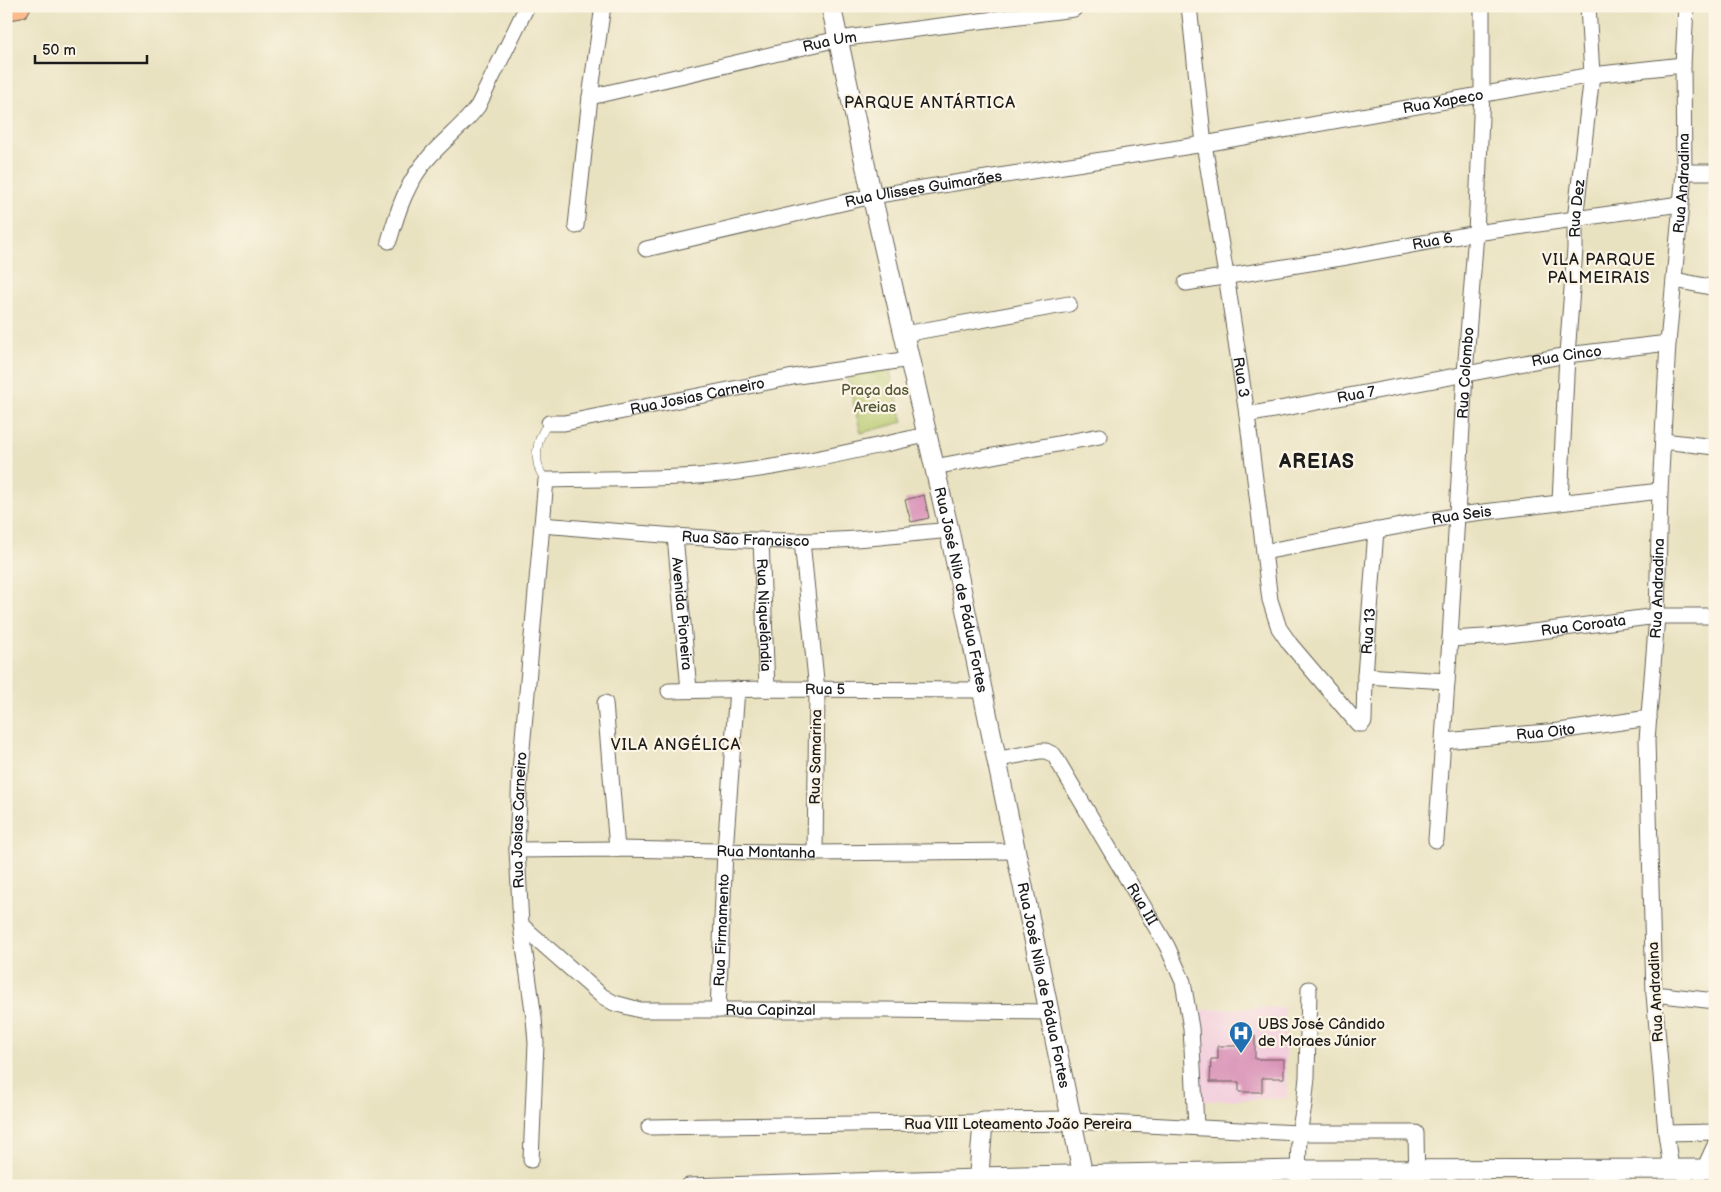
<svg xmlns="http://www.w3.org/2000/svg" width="1721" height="1192" viewBox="0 0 1721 1192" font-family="'Balsamiq Sans',sans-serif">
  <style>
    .built { fill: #f3cfde }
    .green { fill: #b6c86c; stroke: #697244 }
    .building { fill: #d993b8 }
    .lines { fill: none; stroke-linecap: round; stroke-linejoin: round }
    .service-casing { stroke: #646156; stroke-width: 9 }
    .minor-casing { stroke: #646156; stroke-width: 17 }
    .tertiary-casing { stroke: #646156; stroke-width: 21 }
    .primary-casing { stroke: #646156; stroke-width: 26 }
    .service { stroke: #fff; stroke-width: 8 }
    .minor { stroke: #fff; stroke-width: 15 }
    .tertiary { stroke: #fff; stroke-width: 19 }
    .primary { stroke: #fbbb8d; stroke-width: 24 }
    .labels { text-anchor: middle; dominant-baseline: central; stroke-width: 4.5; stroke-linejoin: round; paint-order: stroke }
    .street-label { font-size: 15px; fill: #1c1c1c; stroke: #fcf5e5 }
    .park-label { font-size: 15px; fill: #525838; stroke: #fcf5e5 }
    .poi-label { font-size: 15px; fill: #1c1c1c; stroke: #fcf5e5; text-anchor: start }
    .neighbourhood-label { font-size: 16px; letter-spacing: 1px; fill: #1c1c1c; stroke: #fcf5e5 }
    .district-label { font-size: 20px; font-weight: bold; letter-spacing: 1px; fill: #1c1c1c; stroke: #fcf5e5 }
  </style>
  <rect width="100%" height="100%" fill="#fcf5e5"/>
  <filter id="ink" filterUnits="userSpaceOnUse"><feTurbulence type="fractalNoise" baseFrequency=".02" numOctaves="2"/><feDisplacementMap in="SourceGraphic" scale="10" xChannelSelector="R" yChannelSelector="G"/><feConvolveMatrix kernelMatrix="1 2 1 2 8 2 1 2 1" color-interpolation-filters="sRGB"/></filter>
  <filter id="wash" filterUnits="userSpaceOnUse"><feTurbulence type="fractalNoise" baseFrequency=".0096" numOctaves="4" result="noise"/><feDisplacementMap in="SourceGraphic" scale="20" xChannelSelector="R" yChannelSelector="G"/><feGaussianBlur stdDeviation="1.12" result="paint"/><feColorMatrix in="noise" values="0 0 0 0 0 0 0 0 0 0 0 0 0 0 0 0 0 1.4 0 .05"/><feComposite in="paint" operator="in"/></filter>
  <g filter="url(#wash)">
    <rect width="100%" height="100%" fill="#e9e2c1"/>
    <!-- built -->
    <g class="built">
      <polygon points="1284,1007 1287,1098 1199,1101 1196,1010"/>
      <polygon points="983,1182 1207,1183 1207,1186 983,1186"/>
    </g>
    <!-- green -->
    <polygon class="green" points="888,363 903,422 861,433 846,374"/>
    <g id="blocks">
      <!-- building -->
      <g class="building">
        <polygon points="924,495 929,518 911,522 905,500"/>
        <polygon points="1236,1036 1255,1036 1255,1059 1284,1059 1284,1078 1262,1078 1262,1092 1239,1092 1239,1082 1210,1082 1211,1059 1218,1059 1218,1046 1236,1046"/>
      </g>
    </g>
  </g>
  <g filter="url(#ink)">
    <use href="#blocks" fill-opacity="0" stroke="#646156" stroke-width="1"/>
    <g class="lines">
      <!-- service casing -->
      <g class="service-casing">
        <path id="service" d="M 546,480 C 532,465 535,438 549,423"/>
      </g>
      <!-- minor casing -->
      <g class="minor-casing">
        <g id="minor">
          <path id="s1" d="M 1189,6 L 1204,144 L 1226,275 L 1247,415 L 1270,600 L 1279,628 L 1290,644 L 1358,724 L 1362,724 L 1364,721 L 1365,676 L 1376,530"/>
          <path id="s2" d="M 590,97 L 838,39 L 1074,9"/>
          <polyline points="1684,172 1715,172"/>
          <polyline points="576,226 590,97 603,6"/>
          <path d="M 389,241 C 398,210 407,181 430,156 C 446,138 464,125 478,106 L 527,6"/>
          <path id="s3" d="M 646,249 L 872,196 L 1204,144 L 1592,75 L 1683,65"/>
          <polyline points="1675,280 1715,288"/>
          <path id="s4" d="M 1186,283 L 1347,257 L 1476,233 L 1680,204"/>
          <polyline points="904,334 1069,304"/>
          <path id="s5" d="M 1247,415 L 1567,355 L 1668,343"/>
          <path id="s6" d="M 549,423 L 564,423 L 798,376 L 910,359"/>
          <polyline points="1663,441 1715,447"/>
          <polyline points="934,467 1100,436"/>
          <path id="s7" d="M 1560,502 L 1567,355 L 1575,249 L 1575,220 L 1592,75 L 1588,6"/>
          <path id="s8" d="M 542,525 C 628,532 714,541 801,541 C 850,541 900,535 949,530"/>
          <path id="s9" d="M 675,536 L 689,690"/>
          <path id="s10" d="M 761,540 L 767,689"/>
          <polyline points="802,541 817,690 815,853"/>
          <path id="s11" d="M 1264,552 L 1458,515 L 1660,491"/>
          <path id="s12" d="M 1450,639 L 1501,636 L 1657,616 L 1715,616"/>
          <polyline points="1365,676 1447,681"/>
          <path id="s13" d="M 669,691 L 767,689 L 983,690"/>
          <polyline points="605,703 617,849"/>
          <path id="s14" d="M 1444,741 L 1559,731 L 1649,718"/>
          <path id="s15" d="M 995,760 L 1040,751 L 1046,751 L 1054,755 L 1167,946 L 1183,982 L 1191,1028 L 1196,1126"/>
          <path id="s16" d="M 1436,840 L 1450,639 L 1465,373 L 1476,233 L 1482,93 L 1482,6"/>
          <path id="s17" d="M 517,850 L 617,849 L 815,853 L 1015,851"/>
          <path id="s18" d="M 521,925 L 602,996 L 614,1003 L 640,1010 L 885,1010 L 1050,1012"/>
          <polyline points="1654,994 1715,1001"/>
          <path id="s19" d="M 718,1010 L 725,851 L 737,689"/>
          <polyline points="1071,1121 1299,1133 1416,1133 1417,1186"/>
          <polyline points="649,1127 983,1122"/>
          <polyline points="1666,1133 1715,1132"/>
          <path id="s20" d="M 531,1160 L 536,1043 L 534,1018 L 521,925 L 517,850 L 520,771 L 546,480 C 601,478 656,480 710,475 C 782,469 856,450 927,435"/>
          <path id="s21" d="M 1671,1169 L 1666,1133 L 1654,994 L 1647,740 L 1657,616 L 1660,491 L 1668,343 L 1684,172 L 1683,65 L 1686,6"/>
          <polyline points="1704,1169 1715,1145"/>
          <polyline points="1685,1170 1685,1186"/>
          <polyline points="688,1186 978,1177"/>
          <polyline points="1298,1186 1299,1133 1304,1106 1307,1077 1309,989"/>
        </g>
      </g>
      <!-- tertiary casing -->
      <g class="tertiary-casing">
        <g id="tertiary">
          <path id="s22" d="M 831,6 L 872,196 L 949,530 L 1083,1175"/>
          <polyline points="978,1177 1298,1170 1715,1169"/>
          <polyline points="978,1186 983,1122 1071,1121"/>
        </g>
      </g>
      <!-- primary casing -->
      <g class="primary-casing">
        <polyline id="primary" points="6,8 18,6"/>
      </g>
      <!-- service -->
      <use href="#service" class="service"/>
      <!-- minor -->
      <use href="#minor" class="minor"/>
      <!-- tertiary -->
      <use href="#tertiary" class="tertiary"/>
      <!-- primary -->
      <use href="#primary" class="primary"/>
    </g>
  </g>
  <!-- icons -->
  <defs>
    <g id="hospital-pin" transform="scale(1.25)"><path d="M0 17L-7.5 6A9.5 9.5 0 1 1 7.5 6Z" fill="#1f6fb2" stroke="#fcf5e5"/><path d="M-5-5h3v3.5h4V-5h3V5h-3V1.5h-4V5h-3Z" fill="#fff"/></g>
  </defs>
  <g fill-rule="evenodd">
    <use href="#hospital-pin" x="1241" y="1033"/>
  </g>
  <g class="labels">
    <!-- street labels -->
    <g class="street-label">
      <text stroke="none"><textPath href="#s2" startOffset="246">Rua Um</textPath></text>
      <text stroke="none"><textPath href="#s3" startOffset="811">Rua Xapeco</textPath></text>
      <text stroke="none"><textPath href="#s21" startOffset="988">Rua Andradina</textPath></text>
      <text stroke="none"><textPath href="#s3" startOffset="284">Rua Ulisses Guimarães</textPath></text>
      <text stroke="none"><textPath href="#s7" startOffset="294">Rua Dez</textPath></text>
      <text stroke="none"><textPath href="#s4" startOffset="250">Rua 6</textPath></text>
      <text stroke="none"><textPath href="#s5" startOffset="325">Rua Cinco</textPath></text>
      <text stroke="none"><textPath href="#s16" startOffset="468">Rua Colombo</textPath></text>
      <text stroke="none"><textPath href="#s1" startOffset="375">Rua 3</textPath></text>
      <text stroke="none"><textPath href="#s5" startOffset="111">Rua 7</textPath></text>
      <text stroke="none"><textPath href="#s6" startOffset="151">Rua Josias Carneiro</textPath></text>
      <text stroke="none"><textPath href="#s11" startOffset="201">Rua Seis</textPath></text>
      <text stroke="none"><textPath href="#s8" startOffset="204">Rua São Francisco</textPath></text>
      <text stroke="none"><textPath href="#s21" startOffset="582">Rua Andradina</textPath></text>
      <text stroke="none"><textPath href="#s22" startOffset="598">Rua José Nilo de Pádua Fortes</textPath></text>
      <text stroke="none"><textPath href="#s9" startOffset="78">Avenida Pioneira</textPath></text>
      <text stroke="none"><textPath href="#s10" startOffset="75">Rua Niquelândia</textPath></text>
      <text stroke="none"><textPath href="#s12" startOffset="134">Rua Coroata</textPath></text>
      <text stroke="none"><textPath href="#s1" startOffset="851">Rua 13</textPath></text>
      <text stroke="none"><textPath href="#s13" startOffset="156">Rua 5</textPath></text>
      <text stroke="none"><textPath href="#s14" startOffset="102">Rua Oito</textPath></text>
      <text transform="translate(816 757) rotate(-89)">Rua Samarina</text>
      <text stroke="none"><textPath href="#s20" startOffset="341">Rua Josias Carneiro</textPath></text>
      <text stroke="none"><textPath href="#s17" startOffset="249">Rua Montanha</textPath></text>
      <text stroke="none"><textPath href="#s15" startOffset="234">Rua III</textPath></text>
      <text stroke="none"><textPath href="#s19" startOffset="80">Rua Firmamento</textPath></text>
      <text stroke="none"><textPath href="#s22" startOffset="1002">Rua José Nilo de Pádua Fortes</textPath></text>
      <text transform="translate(1656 992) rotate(-93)">Rua Andradina</text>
      <text stroke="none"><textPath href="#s18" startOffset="279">Rua Capinzal</textPath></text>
      <text x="1018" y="1124">Rua VIII Loteamento João Pereira</text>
    </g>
    <!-- park labels -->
    <g class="park-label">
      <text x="875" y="390">Praça das<tspan x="875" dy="17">Areias</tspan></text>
    </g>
    <!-- poi labels -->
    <g class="poi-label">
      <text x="1258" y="1024">UBS José Cândido<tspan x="1258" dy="17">de Moraes Júnior</tspan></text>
    </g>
    <!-- neighbourhood labels -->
    <g class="neighbourhood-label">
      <text x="930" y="103">PARQUE ANTÁRTICA</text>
      <text x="1599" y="260">VILA PARQUE<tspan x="1599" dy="18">PALMEIRAIS</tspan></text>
      <text x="676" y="745">VILA ANGÉLICA</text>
    </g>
    <!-- district labels -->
    <g class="district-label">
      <text x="1317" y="462">AREIAS</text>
    </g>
  </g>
  <!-- margin -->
  <rect width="1721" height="1192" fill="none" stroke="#fcf5e5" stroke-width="25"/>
  <!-- scale -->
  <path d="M35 55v8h112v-8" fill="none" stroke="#1c1c1c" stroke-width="2.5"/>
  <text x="42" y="55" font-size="15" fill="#1c1c1c" stroke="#fcf5e5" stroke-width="4" paint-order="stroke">50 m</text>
</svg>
